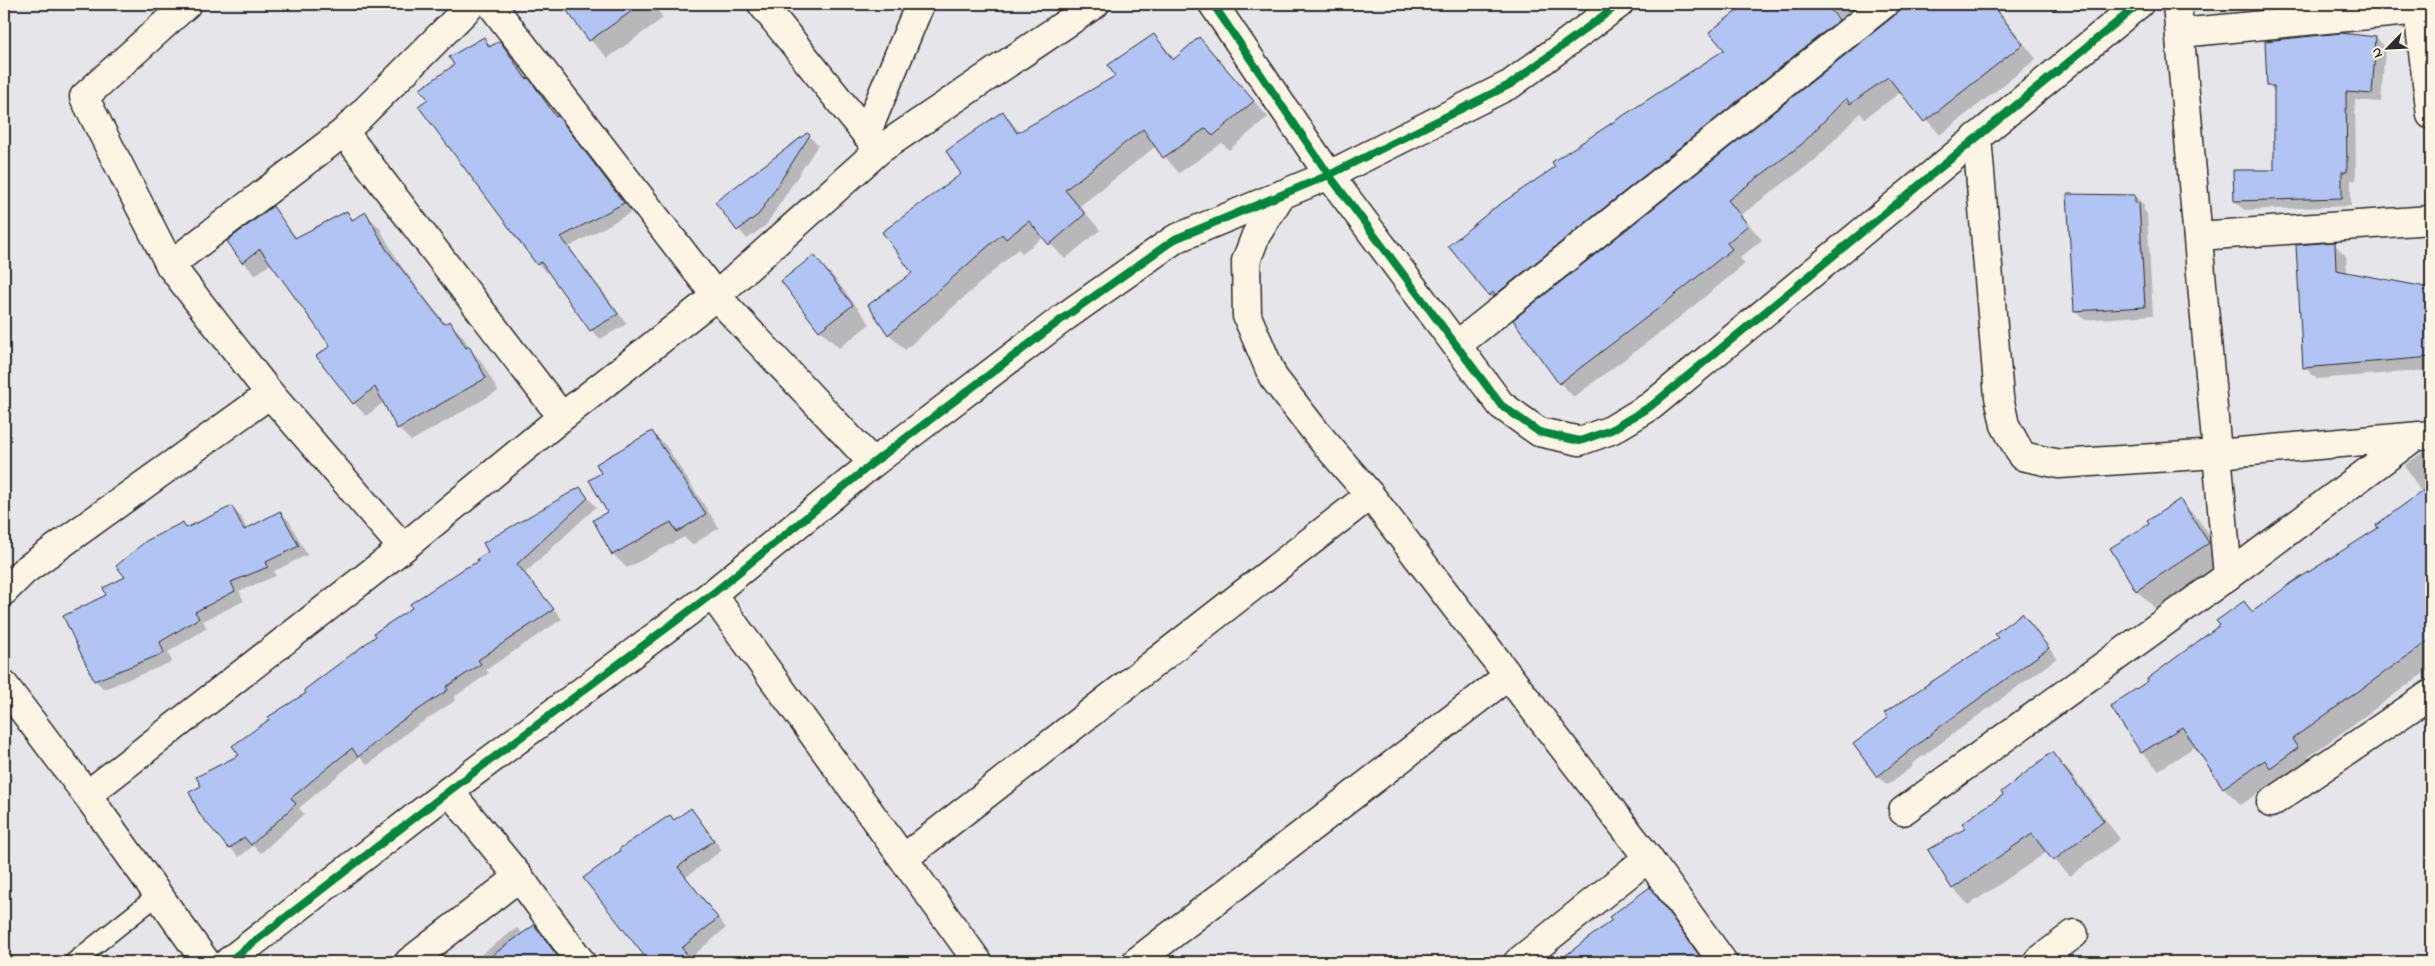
<svg xmlns="http://www.w3.org/2000/svg" width="2435" height="966" viewBox="0 0 2435 966" font-family="'Indie Flower',sans-serif">
  <style>
    .shadow { fill: #0003 }
    .building { fill: #b1c4f4; stroke: #2b2b2b }
    .lines { fill: none; stroke-linecap: round; stroke-linejoin: round }
    .lane-casing { stroke: #2b2b2b; stroke-width: 21 }
    .street-casing { stroke: #2b2b2b; stroke-width: 31 }
    .lane { stroke: #fcf5e5; stroke-width: 18 }
    .street { stroke: #fcf5e5; stroke-width: 28 }
    .cycleway-casing { stroke: #fcf5e5; stroke-width: 11 }
    .cycleway { stroke: #00873e; stroke-width: 8 }
  </style>
  <rect width="100%" height="100%" fill="#e6e6ea"/>
  <filter id="ink" filterUnits="userSpaceOnUse"><feTurbulence type="fractalNoise" baseFrequency=".02" numOctaves="2"/><feDisplacementMap in="SourceGraphic" scale="10" xChannelSelector="R" yChannelSelector="G"/><feConvolveMatrix kernelMatrix="1 2 1 2 8 2 1 2 1" color-interpolation-filters="sRGB"/></filter>
  <g filter="url(#ink)">
    <!-- shadow -->
    <g class="shadow">
      <polygon points="589,4 653,4 663,18 608,58 590,40 572,16"/>
      <polygon points="1763,4 1897,4 1899,6 1891,8 1507,312 1490,295 1450,246 1725,50 1745,18"/>
      <polygon points="1900,4 2007,4 1998,10 2036,59 1940,135 1902,91 1865,118 1860,113 1816,159 1741,215 1762,240 1740,258 1745,264 1670,325 1574,397 1560,383 1895,17 1900,11"/>
      <polygon points="1154,35 1175,59 1199,39 1268,117 1229,150 1222,143 1179,173 1156,146 1080,206 1100,230 1065,259 1044,237 1022,253 1018,249 905,350 889,334 869,305 914,273 963,174 1003,113 1020,132 1116,76"/>
      <polygon points="2376,38 2385,47 2381,102 2355,100 2356,180 2351,180 2351,206 2245,210 2235,201 2276,171 2276,93 2268,85"/>
      <polygon points="484,39 492,47 500,43 509,52 632,212 569,247 627,324 600,339 591,330 549,272 547,273 538,264 430,99 455,65"/>
      <polygon points="807,134 818,145 766,225 747,239 717,202"/>
      <polygon points="2135,196 2144,205 2144,210 2147,214 2153,315 2085,320 2076,311"/>
      <polygon points="272,208 297,238 347,213 354,220 366,214 379,227 399,263 446,325 450,323 462,335 472,352 481,361 498,391 411,441 398,428 384,402 366,416 354,403 332,346 272,263 255,275 243,262"/>
      <polygon points="2334,244 2346,256 2347,273 2431,289 2431,370 2317,379 2304,367"/>
      <polygon points="814,257 832,275 870,324 839,348 820,330"/>
      <polygon points="652,432 666,446 719,528 692,545 684,537 627,568 613,554 603,474"/>
      <polygon points="2431,451 2431,668 2308,757 2314,766 2288,784 2281,777 2241,805 2224,788 2196,746 2159,770 2142,753 2112,707 2150,681 2221,625 2244,602 2254,612 2380,528 2422,494 2405,465 2422,453"/>
      <polygon points="580,488 596,507 525,573 562,619 486,670 489,673 454,697 456,700 409,731 368,765 360,757 299,808 304,814 261,853 253,846 239,857 201,814 203,787 308,693"/>
      <polygon points="2180,500 2198,519 2227,562 2156,609 2137,591 2112,548 2151,524"/>
      <polygon points="232,508 241,517 247,530 280,512 289,521 307,555 274,571 276,576 239,591 244,601 203,621 207,628 168,652 172,662 104,689 95,680 127,577 183,524 188,529"/>
      <polygon points="2022,615 2057,658 1912,764 1913,766 1887,785 1878,776 1890,718 1999,638"/>
      <polygon points="2052,754 2069,771 2120,839 2070,876 2047,852 1969,905 1953,888 1967,829"/>
      <polygon points="691,809 722,850 686,877 726,928 690,958 692,961 690,962 650,962 584,878 670,816 675,821"/>
      <polygon points="1650,889 1668,907 1708,962 1557,962 1613,920"/>
      <polygon points="534,926 548,940 564,962 471,962 517,928 523,934"/>
    </g>
    <!-- building -->
    <g class="building">
      <polygon points="562,4 642,4 589,41"/>
      <polygon points="1746,4 1826,4 1839,20 1495,295 1493,292 1489,296 1448,246 1493,209 1555,167 1552,162 1724,50 1709,32"/>
      <polygon points="1902,4 1991,4 2023,44 1924,122 1888,77 1850,104 1846,98 1802,144 1728,200 1748,225 1727,243 1732,249 1655,311 1559,384 1513,320 1894,16"/>
      <polygon points="2341,33 2376,37 2372,94 2346,92 2347,172 2342,172 2342,198 2234,201 2233,170 2274,170 2274,86 2267,86 2265,41"/>
      <polygon points="1154,34 1173,60 1199,37 1254,101 1213,136 1206,128 1163,158 1143,129 1065,190 1085,214 1049,245 1029,221 1006,239 1002,234 888,335 868,305 912,273 882,232 961,174 946,151 1003,111 1017,133 1115,76 1108,65"/>
      <polygon points="484,37 489,47 500,41 526,79 529,78 556,117 558,116 624,203 561,237 618,314 590,331 541,262 537,265 418,106 428,99 420,89 454,65 449,57"/>
      <polygon points="807,133 810,135 759,214 737,231 715,202"/>
      <polygon points="2067,194 2135,195 2135,203 2139,203 2145,307 2074,311"/>
      <polygon points="273,206 295,238 347,211 352,220 366,212 386,249 444,324 450,321 466,348 469,346 486,378 397,429 375,387 353,404 316,356 330,346 260,249 242,263 227,241"/>
      <polygon points="2335,242 2336,270 2431,288 2431,357 2303,368 2296,245"/>
      <polygon points="814,255 853,305 819,331 781,281"/>
      <polygon points="652,431 706,514 677,532 671,522 612,555 593,520 607,512 589,480 601,473 596,464"/>
      <polygon points="2431,485 2431,639 2292,739 2298,748 2270,768 2265,760 2223,788 2182,727 2141,753 2110,706 2148,681 2147,679 2220,625 2216,621 2244,601 2252,612 2293,582 2378,528 2376,525"/>
      <polygon points="580,487 588,498 517,564 554,609 478,660 481,664 446,687 448,690 400,722 358,757 352,748 291,798 296,804 251,845 244,837 229,849 200,815 189,792 201,786 196,777 239,755 232,746 270,719 268,717 306,693 304,690 376,636 374,633 412,608 410,604 465,568 478,562 477,559 488,552 483,543"/>
      <polygon points="2180,499 2209,543 2136,591 2110,548 2149,524 2147,521"/>
      <polygon points="232,506 244,530 280,511 299,546 266,562 268,567 231,582 235,591 195,612 199,618 160,642 164,653 94,681 63,616 106,595 103,588 125,577 116,566 146,541 183,522 186,528"/>
      <polygon points="2022,613 2049,648 1941,726 1877,777 1853,744 1888,718 1884,713 1998,638 1994,634"/>
      <polygon points="2052,752 2104,821 2053,861 2032,834 1952,889 1928,850 1966,828 1962,823 2003,795 2001,792"/>
      <polygon points="691,808 714,840 678,867 718,918 682,948 693,962 649,962 583,878 620,851 619,849 670,815 674,820"/>
      <polygon points="1650,887 1704,962 1557,962 1612,920 1609,917"/>
      <polygon points="534,925 562,962 483,962"/>
    </g>
    <g class="lines">
      <!-- lane casing -->
      <g class="lane-casing">
        <polyline id="lane" points="74,962 158,895"/>
      </g>
      <!-- street casing -->
      <g class="street-casing">
        <g id="street">
          <polyline points="187,4 84,97 170,265 270,394 403,548"/>
          <polyline points="491,4 716,296 873,463"/>
          <polyline points="762,4 879,150"/>
          <polyline points="1213,4 1329,175 1501,405 1539,432 1580,441 1611,430 1651,406 2139,4"/>
          <polyline points="2177,4 2228,576"/>
          <polyline points="2417,4 2431,115"/>
          <polyline points="2180,33 2431,9"/>
          <polyline points="344,132 562,417"/>
          <polyline points="866,134 920,4"/>
          <polyline points="1977,137 1999,397 2005,425 2022,456 2059,464 2217,454 2431,435"/>
          <polyline points="1281,195 1256,235 1246,261 1247,316 1273,377 1319,436 1370,495 1648,858 1723,962"/>
          <polyline points="2198,236 2431,220"/>
          <polyline points="170,265 344,132 472,4"/>
          <polyline points="1457,345 1884,4"/>
          <polyline points="4,591 24,571 270,394"/>
          <polyline points="712,594 978,962"/>
          <polyline points="4,685 87,795 206,962"/>
          <polyline points="449,791 519,877 581,962"/>
          <polyline points="87,795 403,548 562,417 716,296 879,150 1095,4"/>
          <polyline points="2271,803 2431,694"/>
          <polyline points="1903,811 2228,576 2414,437"/>
          <polyline points="904,858 1370,495"/>
          <polyline points="228,962 449,791 712,594 873,463 1066,316 1175,239 1329,175 1511,84 1619,4"/>
          <polyline points="409,962 519,877"/>
          <polyline points="1136,962 1508,676"/>
          <polyline points="1518,962 1648,858"/>
          <polyline points="2037,962 2074,934"/>
        </g>
      </g>
      <!-- lane -->
      <use href="#lane" class="lane"/>
      <!-- street -->
      <use href="#street" class="street"/>
      <!-- cycleway casing -->
      <g class="cycleway-casing">
        <g id="cycleway">
          <polyline points="1213,4 1329,175 1501,405 1539,432 1580,441 1611,430 1651,406 2139,4"/>
          <polyline points="228,962 449,791 712,594 873,463 1066,316 1175,239 1329,175 1511,84 1619,4"/>
        </g>
      </g>
      <!-- cycleway -->
      <use href="#cycleway" class="cycleway"/>
    </g>
  </g>
  <!-- margin -->
  <rect width="2435" height="966" fill="none" stroke="#fcf5e5" stroke-width="20"/>
  <rect x="10" y="10" width="2415" height="946" fill="none" stroke="#2b2b2b" stroke-width="2" filter="url(#ink)"/>
  <!-- north arrow -->
  <g transform="translate(2388 48) rotate(246)" stroke="#fcf5e5" stroke-width="4" paint-order="stroke">
  <path d="M0-4L9 19L0 12L-9 19Z" fill="#2b2b2b"/>
  <text y="-8" font-size="14" font-weight="bold" text-anchor="middle" fill="#2b2b2b">N</text>
  </g>
</svg>
